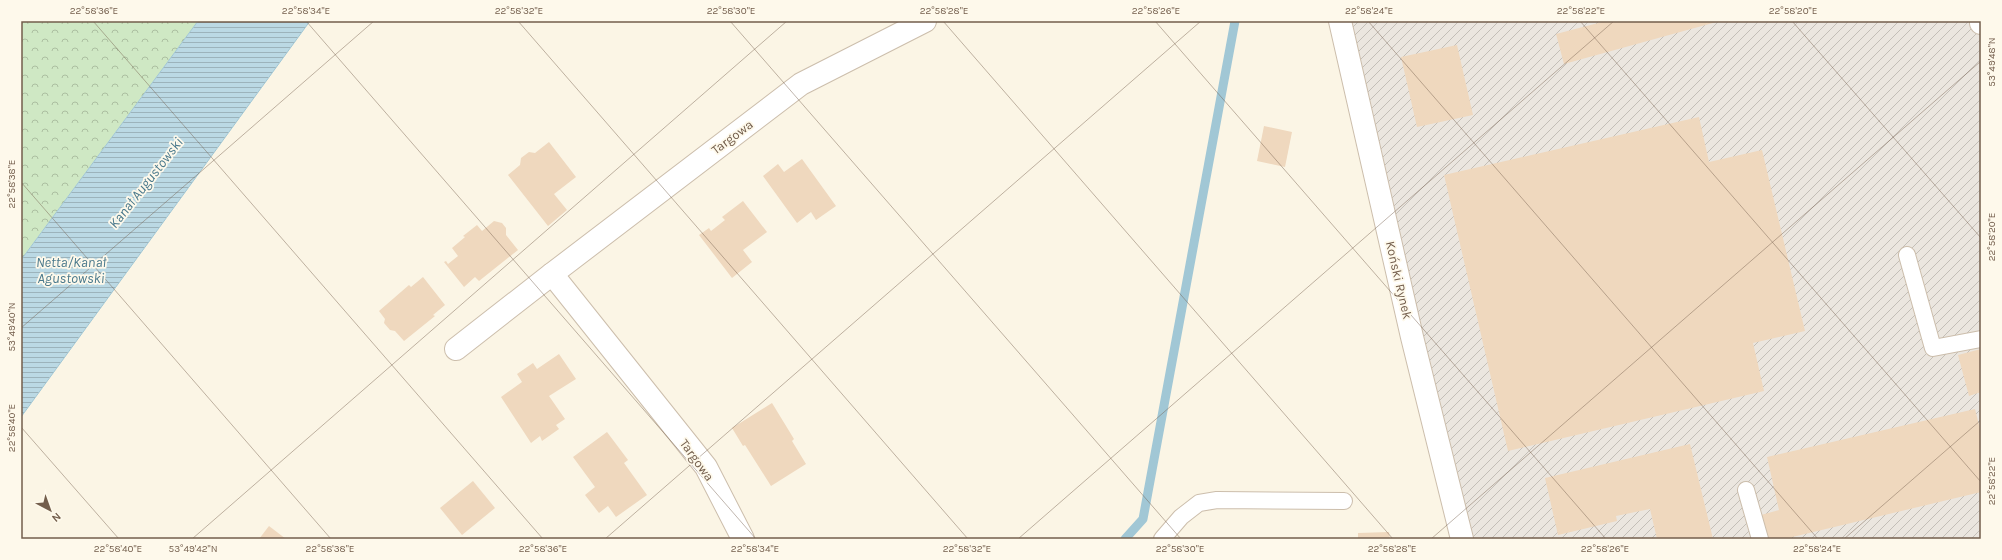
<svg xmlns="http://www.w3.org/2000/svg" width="2002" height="560" viewBox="0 0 2002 560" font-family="Karla,sans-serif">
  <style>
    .industrial { fill: url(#industrial-furrows) }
    .forest { fill: url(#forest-crowns) }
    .water { fill: url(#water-rules); stroke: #a1c7d5 }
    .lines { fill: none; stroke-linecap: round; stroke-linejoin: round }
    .stream { stroke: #a1c7d5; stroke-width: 9 }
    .building { fill: #efd8be }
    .lane-casing { stroke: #ccbeac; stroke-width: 18 }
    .street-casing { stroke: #ccbeac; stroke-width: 24 }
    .lane { stroke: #fff; stroke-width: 16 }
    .street { stroke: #fff; stroke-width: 22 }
    .ticks { fill: none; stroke: #735e4c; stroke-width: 1; stroke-opacity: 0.45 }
    .labels { text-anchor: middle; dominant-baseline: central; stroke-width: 3.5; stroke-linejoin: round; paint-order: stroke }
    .street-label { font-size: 13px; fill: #735e4c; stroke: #fef9eb }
    .water-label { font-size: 14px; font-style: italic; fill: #4a798c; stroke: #fef9eb }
    .neatline { fill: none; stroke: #735e4c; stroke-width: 1.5 }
    .ticks-label { font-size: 10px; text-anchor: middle; fill: #735e4c }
  </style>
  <defs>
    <pattern id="industrial-furrows" width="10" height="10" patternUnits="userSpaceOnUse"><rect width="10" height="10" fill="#ebe6df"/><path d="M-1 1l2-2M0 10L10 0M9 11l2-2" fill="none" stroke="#c3beb7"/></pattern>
    <pattern id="forest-crowns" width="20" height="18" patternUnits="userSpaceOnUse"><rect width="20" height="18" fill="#cfe8c4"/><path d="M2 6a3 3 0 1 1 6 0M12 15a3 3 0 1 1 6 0" fill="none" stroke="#acbfa1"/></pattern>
    <pattern id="water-rules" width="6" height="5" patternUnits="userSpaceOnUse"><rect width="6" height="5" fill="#bbd9e4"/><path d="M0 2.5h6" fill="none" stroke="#9cb3bb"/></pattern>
  </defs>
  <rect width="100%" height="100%" fill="#fbf5e5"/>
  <!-- industrial -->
  <polygon class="industrial" points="1341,21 1981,21 1981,539 1461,539"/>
  <!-- forest -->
  <polygon class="forest" points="21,21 198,21 21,260"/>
  <!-- water -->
  <polygon class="water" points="198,21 310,21 21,417 21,260"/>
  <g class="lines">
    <!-- stream -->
    <polyline class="stream" points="1125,539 1143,519 1235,21"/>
  </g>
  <!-- building -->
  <g class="building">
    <polygon points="1606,21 1720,21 1564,64 1556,34"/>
    <polygon points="1457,45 1473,115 1417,127 1401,57"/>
    <polygon points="1699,117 1709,162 1762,150 1805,331 1753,343 1764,391 1508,451 1444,175"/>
    <polygon points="1264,126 1292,132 1285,167 1257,161"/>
    <polygon points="549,142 576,177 554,194 567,210 548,226 508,175 520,165 521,158 529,152 535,153"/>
    <polygon points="802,159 836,206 816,220 811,212 797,223 763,176 778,164 784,172"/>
    <polygon points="743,201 767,232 743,250 752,262 732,278 699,235 709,228 711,231 725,220 722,217"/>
    <polygon points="494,221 502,223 506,228 506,235 518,250 479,281 475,277 464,287 444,262 446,261 448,264 458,256 452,248 465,237 463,236 477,225 482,231"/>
    <polygon points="423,277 445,305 433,315 435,316 404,341 395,331 390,330 384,323 385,319 379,311 409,285 411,287"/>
    <polygon points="1981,349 1981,392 1969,396 1958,355"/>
    <polygon points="559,354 576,379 549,396 565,419 556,425 559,429 542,441 540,436 531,443 501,397 522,382 517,374 533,363 537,369"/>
    <polygon points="772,403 794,439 792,441 806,464 771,486 745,445 743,446 732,428"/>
    <polygon points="1975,409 1981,433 1981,492 1784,539 1768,539 1761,515 1779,510 1767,457"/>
    <polygon points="607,432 628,460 624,463 647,495 616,517 608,506 599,513 585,495 595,487 573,457"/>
    <polygon points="1690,444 1713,539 1657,539 1650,509 1616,516 1617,521 1558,535 1545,478"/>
    <polygon points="473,481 495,508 462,535 440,508"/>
    <polygon points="269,526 286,539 259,539"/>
    <polygon points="1389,532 1390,539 1358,539 1358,533"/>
  </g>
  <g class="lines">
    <!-- lane casing -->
    <g class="lane-casing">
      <g id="lane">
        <polyline points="1907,255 1933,348 1981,339"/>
        <polyline points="1746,490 1760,539"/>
        <polyline points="1162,539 1181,517 1199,503 1217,500 1344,501"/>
      </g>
    </g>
    <!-- street casing -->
    <g class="street-casing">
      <g id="street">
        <polyline points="1340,21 1412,337 1462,539"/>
        <polyline points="1981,21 1981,23"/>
        <polyline points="552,274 801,84 925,21"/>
        <polyline points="456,349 552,274 706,467 743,539"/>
      </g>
    </g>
    <!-- lane -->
    <use href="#lane" class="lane"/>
    <!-- street -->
    <use href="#street" class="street"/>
  </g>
  <!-- ticks -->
  <path class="ticks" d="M 93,21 L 543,539M 306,21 L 756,539M 518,21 L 968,539M 730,21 L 1181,539M 943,21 L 1393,539M 1155,21 L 1606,539M 1368,21 L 1818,539M 1580,21 L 1981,482M 1792,21 L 1981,238M 21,182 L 331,539M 21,328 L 374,21M 21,427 L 119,539M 192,539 L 787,21M 605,539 L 1201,21M 1018,539 L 1614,21M 1431,539 L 1981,61M 1844,539 L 1981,420"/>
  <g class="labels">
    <!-- street labels -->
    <g class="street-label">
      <text transform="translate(732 137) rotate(-37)">Targowa</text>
      <text transform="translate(1399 280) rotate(77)">Koński Rynek</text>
      <text transform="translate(697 460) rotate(54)">Targowa</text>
    </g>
    <!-- water labels -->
    <g class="water-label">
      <text transform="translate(146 183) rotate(-52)">Kanał Augustowski</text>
      <text x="71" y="262">Netta/Kanał<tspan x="71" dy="16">Agustowski</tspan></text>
    </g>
  </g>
  <!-- border -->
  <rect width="2002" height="560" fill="none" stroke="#fef9eb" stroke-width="44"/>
  <!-- north arrow -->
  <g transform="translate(50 510) rotate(139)" stroke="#fef9eb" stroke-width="3" paint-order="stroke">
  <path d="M0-3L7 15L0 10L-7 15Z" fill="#735e4c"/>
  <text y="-6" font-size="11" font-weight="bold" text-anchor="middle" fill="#735e4c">N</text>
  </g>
  <rect x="22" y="22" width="1958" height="516" class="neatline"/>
  <g class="ticks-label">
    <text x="94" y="14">22°58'36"E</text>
    <text x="306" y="14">22°58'34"E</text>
    <text x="519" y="14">22°58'32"E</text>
    <text x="731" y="14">22°58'30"E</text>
    <text x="944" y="14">22°58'28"E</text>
    <text x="1156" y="14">22°58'26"E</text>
    <text x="1369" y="14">22°58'24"E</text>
    <text x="1581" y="14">22°58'22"E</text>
    <text x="1793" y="14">22°58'20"E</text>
    <text transform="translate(1991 62) rotate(-90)" y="4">53°49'48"N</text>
    <text transform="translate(11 184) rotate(-90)" y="4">22°58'38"E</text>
    <text transform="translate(1991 237) rotate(-90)" y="4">22°58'20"E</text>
    <text transform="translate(11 327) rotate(-90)" y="4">53°49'40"N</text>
    <text transform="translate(11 428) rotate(-90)" y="4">22°58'40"E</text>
    <text transform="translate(1991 481) rotate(-90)" y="4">22°58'22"E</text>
    <text x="118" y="552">22°58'40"E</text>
    <text x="193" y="552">53°49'42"N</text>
    <text x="330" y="552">22°58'38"E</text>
    <text x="543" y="552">22°58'36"E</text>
    <text x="755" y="552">22°58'34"E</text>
    <text x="967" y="552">22°58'32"E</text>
    <text x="1180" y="552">22°58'30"E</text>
    <text x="1392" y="552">22°58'28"E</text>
    <text x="1605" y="552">22°58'26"E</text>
    <text x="1817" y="552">22°58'24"E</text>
  </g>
</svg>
